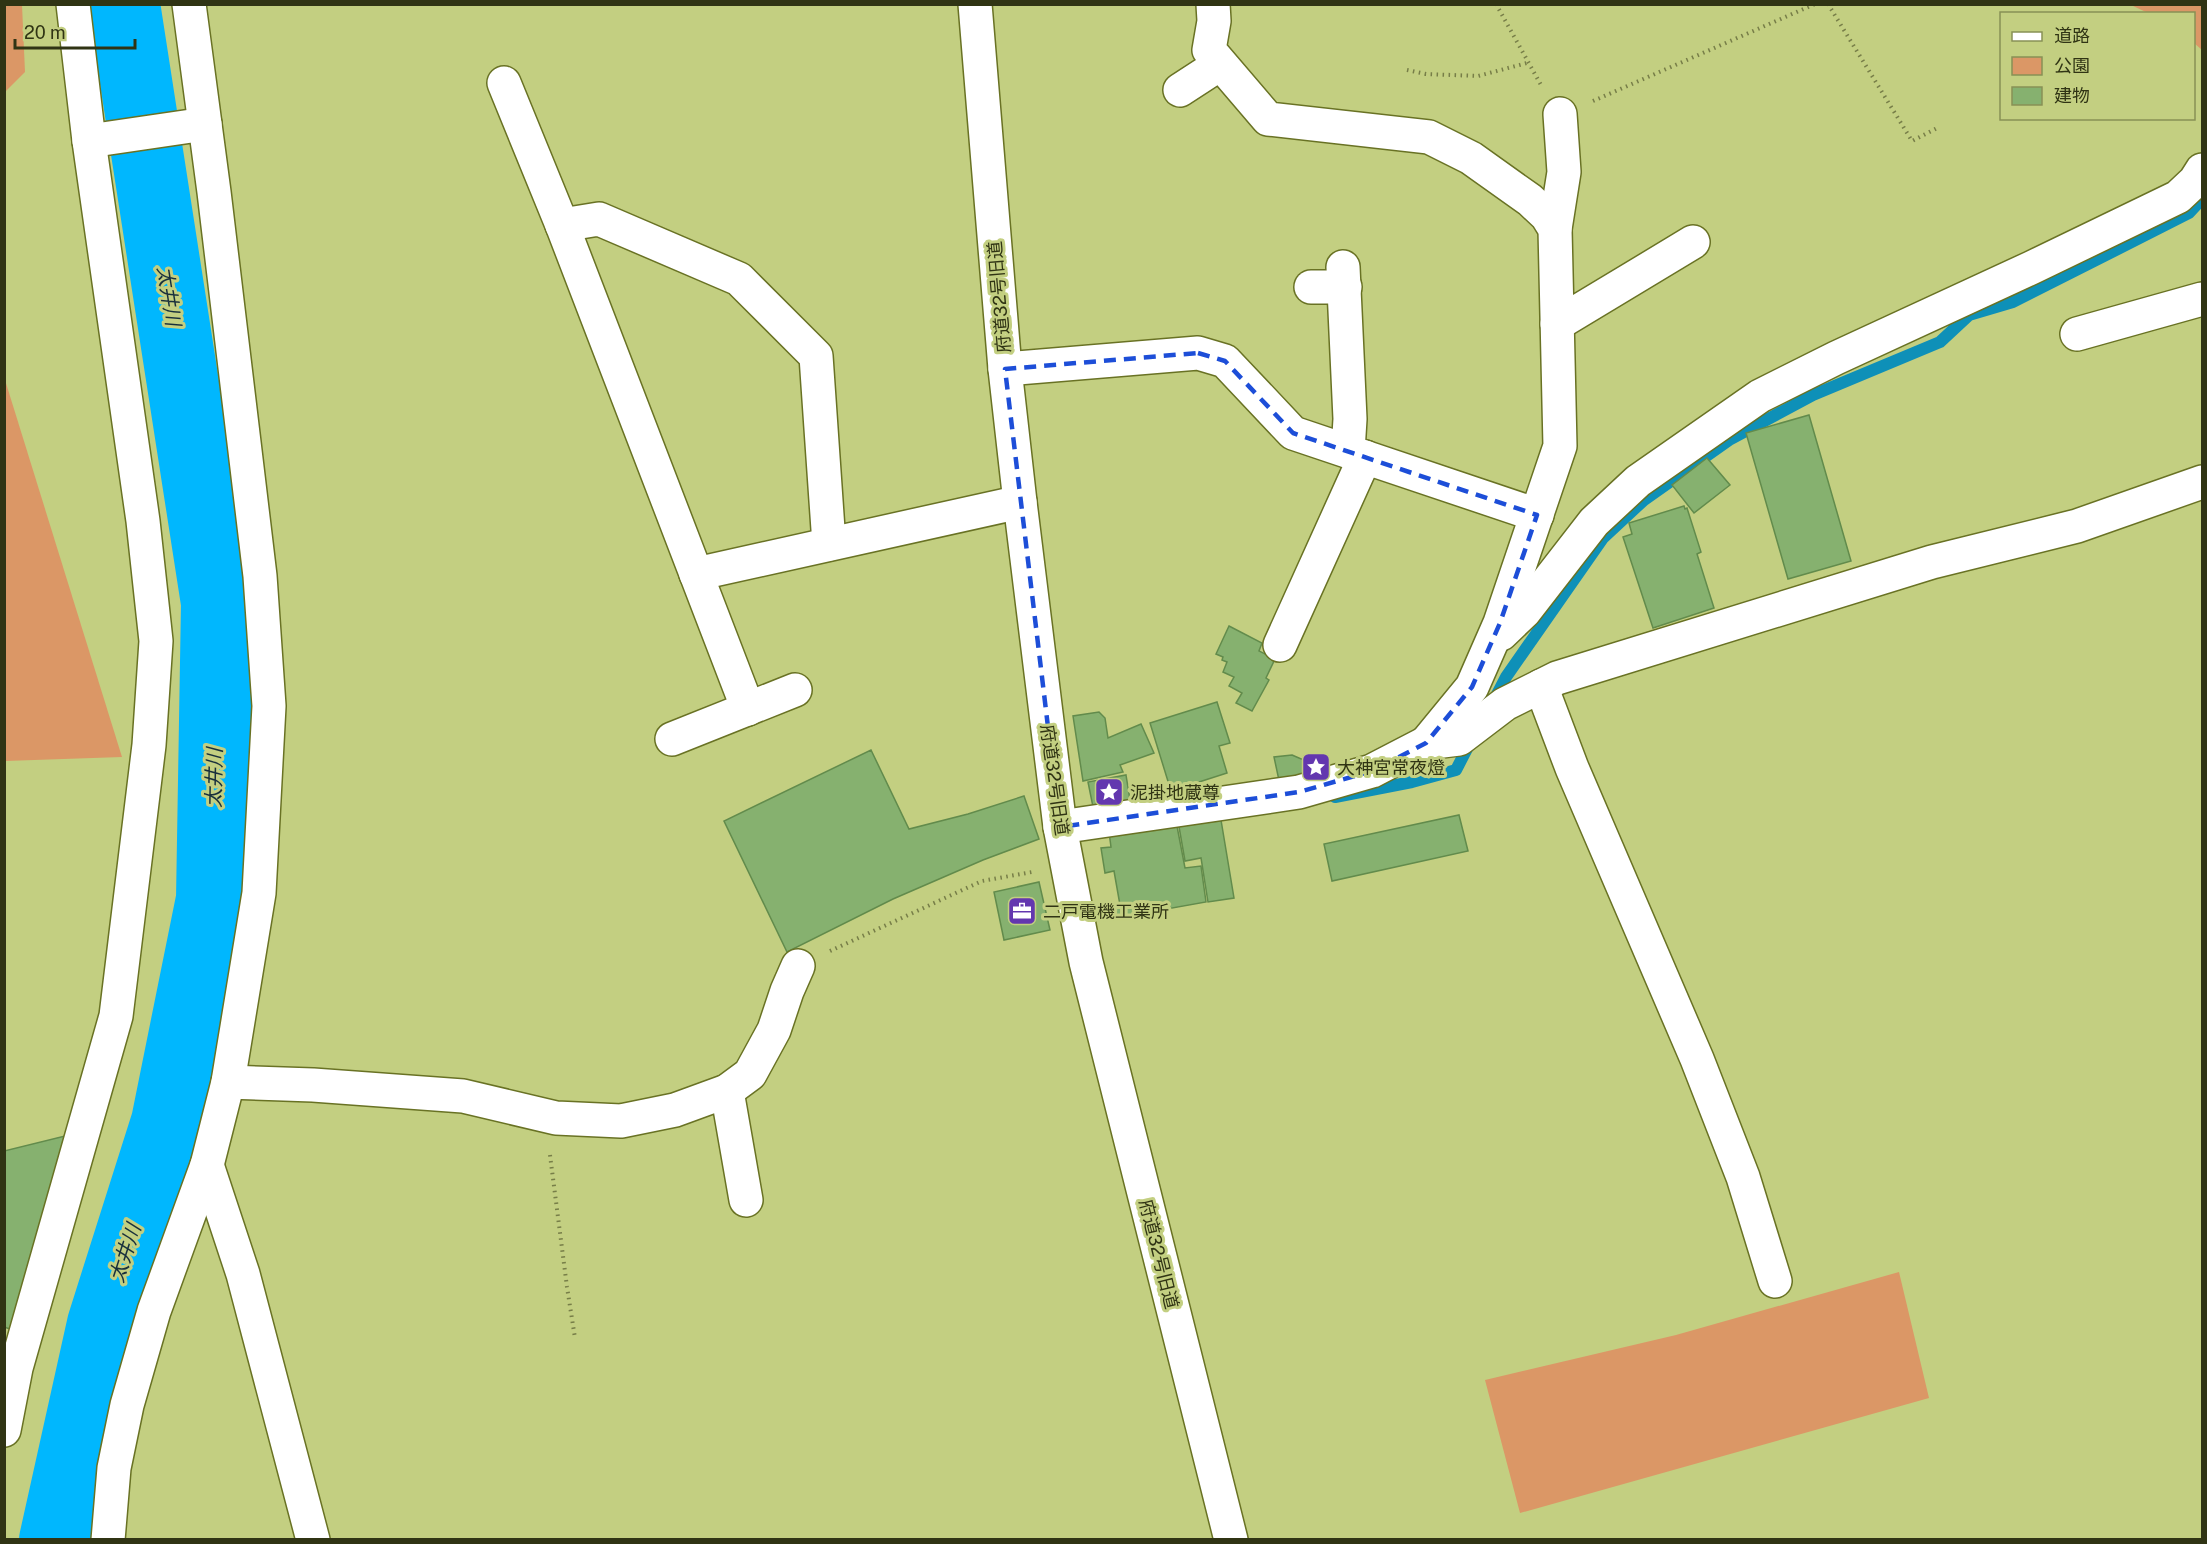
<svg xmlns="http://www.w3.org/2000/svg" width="2207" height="1544" viewBox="0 0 2207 1544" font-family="'Public Sans','Noto Sans JP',sans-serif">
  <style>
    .green { fill: #db9766 }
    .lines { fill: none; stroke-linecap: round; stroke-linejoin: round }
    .stream { stroke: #0e90b8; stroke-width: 12 }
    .river { stroke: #00b7fe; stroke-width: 72 }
    .building { fill: #86b16f; stroke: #628b4c; stroke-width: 1.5 }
    .minor-casing { stroke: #697224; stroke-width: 36 }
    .path { stroke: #777e48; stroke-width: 4; stroke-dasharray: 1.5 4.5; stroke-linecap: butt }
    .minor { stroke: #fff; stroke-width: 33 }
    .marked { fill: none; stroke: #1d4ed8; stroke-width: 4.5; stroke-dasharray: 12 8; stroke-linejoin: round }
    .labels { text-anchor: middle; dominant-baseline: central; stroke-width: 6; stroke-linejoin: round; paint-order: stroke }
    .street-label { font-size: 18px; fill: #303414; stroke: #c3cf81 }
    .poi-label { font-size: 18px; fill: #303414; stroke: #c3cf81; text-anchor: start }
    .water-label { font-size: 20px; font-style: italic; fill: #182f3c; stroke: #c3cf81 }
  </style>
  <rect width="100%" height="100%" fill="#c3cf81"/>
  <!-- green -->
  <g class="green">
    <polygon points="5,4 22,5 25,72 5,92"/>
    <polygon points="2131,5 2202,5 2202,50 2194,43 2194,14 2148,13"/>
    <polygon points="5,380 122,757 5,761"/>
    <polygon points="1899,1272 1929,1398 1520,1513 1485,1380 1676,1335"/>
  </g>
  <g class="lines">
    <!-- stream -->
    <g class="stream">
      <polyline points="1493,702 1506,677 1603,538 1644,500 1729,440 1813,395 1940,342 1969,315 2013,302 2189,213 2202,199"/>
      <polyline points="1335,797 1412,782 1456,770 1471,741"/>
    </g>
    <!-- river -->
    <polyline class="river" points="55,1540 103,1324 167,1122 212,899 217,603 124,4"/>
  </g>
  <!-- building -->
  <g class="building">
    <polygon points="1809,415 1851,561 1788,579 1746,433"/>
    <polygon points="1707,458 1730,485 1694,513 1672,485"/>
    <polygon points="1684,506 1685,509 1687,508 1701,552 1697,554 1714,608 1653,628 1623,537 1632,534 1629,523"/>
    <polygon points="1229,626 1262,643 1259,651 1275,659 1266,678 1269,680 1252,711 1236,703 1242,693 1229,686 1234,677 1223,672 1227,662 1222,660 1223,657 1216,654"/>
    <polygon points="1217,702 1230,743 1219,746 1227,773 1171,791 1150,723"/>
    <polygon points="1099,712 1105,718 1108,738 1141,724 1154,753 1120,765 1123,772 1083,781 1073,716"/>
    <polygon points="871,750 909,829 968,814 1024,796 1039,839 983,860 893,899 787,952 724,821"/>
    <polygon points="1292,755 1306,761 1310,779 1280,785 1274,757"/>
    <polygon points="1126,775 1130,800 1093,807 1088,782"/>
    <polygon points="1220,814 1234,898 1208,902 1201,858 1185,861 1178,821"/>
    <polygon points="1459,815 1468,851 1332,881 1324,844"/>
    <polygon points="1176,821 1185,868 1201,866 1206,902 1111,919 1109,907 1120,905 1114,871 1105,873 1101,848 1111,847 1109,832"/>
    <polygon points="1039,882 1050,930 1004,940 994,892"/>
    <polygon points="65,1136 10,1329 4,1327 4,1151"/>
  </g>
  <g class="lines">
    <!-- minor casing -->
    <g class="minor-casing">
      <g id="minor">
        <polyline points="975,4 1005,369 1020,502 1060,827 1086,962 1231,1540"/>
        <polyline points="1213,4 1214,21 1209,50 1268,119 1429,137 1471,158 1530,200 1547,216 1555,229 1560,446 1500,623 1472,687 1426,743"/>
        <polyline points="504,83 562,225 748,709"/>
        <polyline points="1180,90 1220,64"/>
        <polyline points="89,141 205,124"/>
        <polyline points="562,225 599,219 739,279 816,356 829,544"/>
        <polyline points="1555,229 1564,172 1560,114"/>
        <polyline points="1343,267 1350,419 1348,451"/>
        <polyline points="1311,287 1345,287"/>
        <polyline points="1557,324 1693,242"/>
        <polyline points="2077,334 2202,299"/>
        <polyline points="1005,369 1198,353 1225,361 1293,433 1537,515"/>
        <polyline points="696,574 1020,502"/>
        <polyline points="1501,634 1525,611 1594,522 1638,481 1760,396 1836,358 2031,268 2178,197 2195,181 2202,170"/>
        <polyline points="1280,645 1365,457"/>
        <polyline points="1541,686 1572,768 1697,1059 1743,1177 1775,1281"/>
        <polyline points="672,739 795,690"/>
        <polyline points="1060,827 1299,792 1372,771 1426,743 1459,739 1505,704 1557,678 1932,562 2077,526 2202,482"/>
        <polyline points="228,1082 313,1085 463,1096 556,1118 621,1121 675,1110 727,1091 750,1074 774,1030 787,991 798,966"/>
        <polyline points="727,1091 746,1200"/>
        <polyline points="207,1165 243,1274 313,1540"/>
        <polyline points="4,1430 16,1368 116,1016 149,745 156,641 143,521 89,141 73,4"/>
        <polyline points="108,1540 114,1468 127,1405 154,1311 207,1165 228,1082 259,893 269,706 260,576 214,192 189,4"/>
      </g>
    </g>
    <!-- path -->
    <g class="path">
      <polyline points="1496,4 1541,85"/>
      <polyline points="1828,4 1912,141 1939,127"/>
      <polyline points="1407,70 1426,74 1478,76 1527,63"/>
      <polyline points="1593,101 1815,4"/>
      <polyline points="830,951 982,881 1032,872"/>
      <polyline points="550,1155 567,1287 575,1338"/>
    </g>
    <!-- minor -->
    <use href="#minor" class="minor"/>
  </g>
  <!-- marked area -->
  <path class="marked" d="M 1198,353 L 1225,361 L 1293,433 L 1537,515 L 1500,623 L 1472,687 L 1426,743 L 1372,771 L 1299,792 L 1060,827 L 1005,369 Z"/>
  <!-- icons -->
  <defs>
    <g id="sight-square" transform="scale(1.5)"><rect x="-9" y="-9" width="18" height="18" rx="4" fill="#6337af" stroke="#c3cf81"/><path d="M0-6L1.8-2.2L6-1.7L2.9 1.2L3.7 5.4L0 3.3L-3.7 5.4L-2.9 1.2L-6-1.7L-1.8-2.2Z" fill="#fff"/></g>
    <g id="office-square" transform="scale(1.5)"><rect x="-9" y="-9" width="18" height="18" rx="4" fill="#6337af" stroke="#c3cf81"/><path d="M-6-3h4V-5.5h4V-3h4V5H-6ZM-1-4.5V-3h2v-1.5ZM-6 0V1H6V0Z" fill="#fff"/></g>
  </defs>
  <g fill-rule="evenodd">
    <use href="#sight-square" x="1316" y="767"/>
    <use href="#sight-square" x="1109" y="792"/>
    <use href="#office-square" x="1022" y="911"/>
  </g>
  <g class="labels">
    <!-- street labels -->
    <g class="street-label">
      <text transform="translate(999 297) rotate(-95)">府道32号旧道</text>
      <text transform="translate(1055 780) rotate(82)">府道32号旧道</text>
      <text transform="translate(1159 1254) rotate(76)">府道32号旧道</text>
    </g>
    <!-- poi labels -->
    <g class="poi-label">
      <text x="1337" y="767">大神宮常夜燈</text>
      <text x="1130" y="792">泥掛地蔵尊</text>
      <text x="1043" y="911">二戸電機工業所</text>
    </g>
    <!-- water labels -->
    <g class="water-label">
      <text transform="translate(169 296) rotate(81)">太井川</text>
      <text transform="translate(214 778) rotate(-89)">太井川</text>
      <text transform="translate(125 1253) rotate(-72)">太井川</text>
    </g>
  </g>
  <!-- border -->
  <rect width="2207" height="1544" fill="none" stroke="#303414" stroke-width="12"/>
  <!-- legend -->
  <rect x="2000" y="12" width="195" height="108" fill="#c3cf81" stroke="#889155" stroke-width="1.5"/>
  <rect x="2012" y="32" width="30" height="9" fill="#ffffff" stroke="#889155" stroke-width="1.5"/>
  <text x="2054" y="42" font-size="18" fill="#303414">道路</text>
  <rect x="2012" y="57" width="30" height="18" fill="#db9766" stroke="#889155" stroke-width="1.5"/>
  <text x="2054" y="72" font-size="18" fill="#303414">公園</text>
  <rect x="2012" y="87" width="30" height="18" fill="#86b16f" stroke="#889155" stroke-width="1.5"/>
  <text x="2054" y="102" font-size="18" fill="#303414">建物</text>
  <!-- scale -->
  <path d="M15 39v9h120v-9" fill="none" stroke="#303414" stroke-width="3"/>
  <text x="24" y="39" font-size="18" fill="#303414" stroke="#c3cf81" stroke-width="4.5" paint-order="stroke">20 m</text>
</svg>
